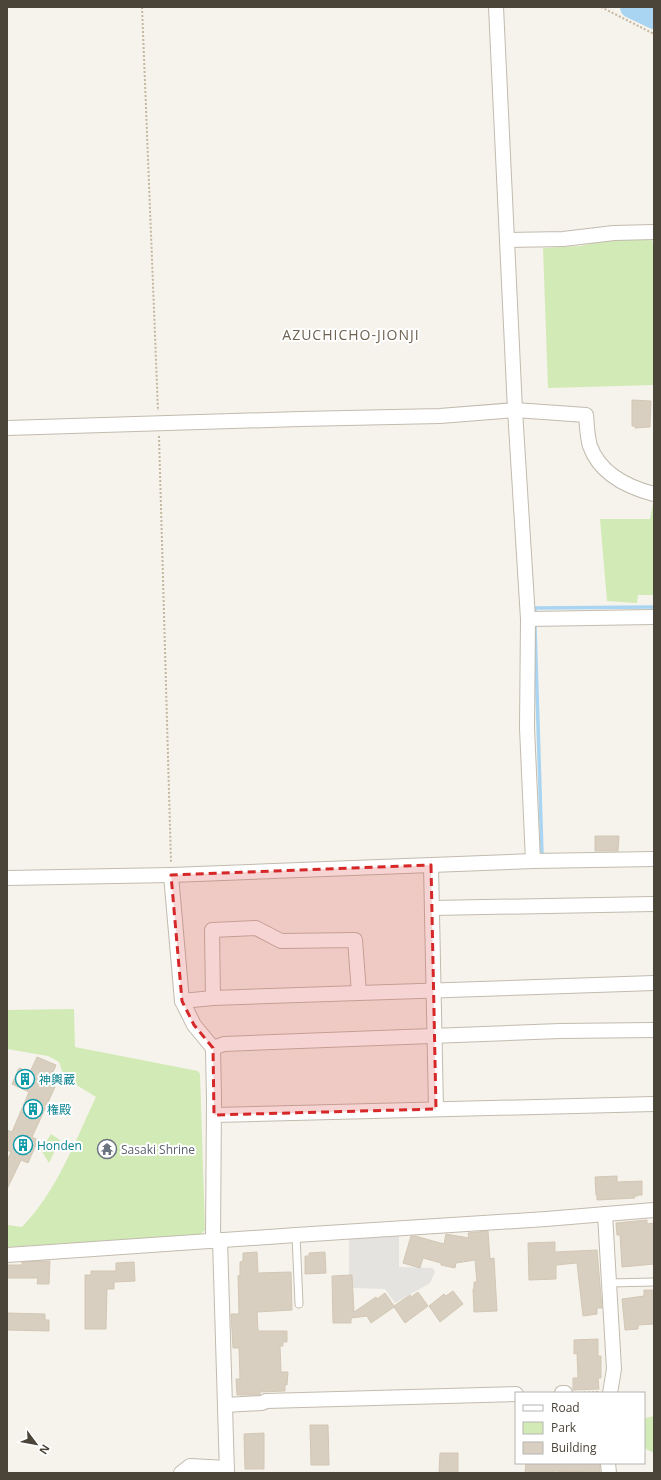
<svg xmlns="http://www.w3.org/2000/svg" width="661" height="1480" viewBox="0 0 661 1480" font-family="'Open Sans','Noto Sans JP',sans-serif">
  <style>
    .green { fill: #d2eab5 }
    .parking { fill: #e5e3e0 }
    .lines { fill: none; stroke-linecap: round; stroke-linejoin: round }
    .stream { stroke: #a9d4f2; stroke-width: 3.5 }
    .river { stroke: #a9d4f2; stroke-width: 22 }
    .building { fill: #d8cfc1; stroke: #d3c7b4 }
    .service-casing { stroke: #c2bbae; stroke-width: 9 }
    .minor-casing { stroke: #c2bbae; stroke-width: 16 }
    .path { stroke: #c4b79f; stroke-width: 2; stroke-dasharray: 2 2; stroke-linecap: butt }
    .service { stroke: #fff; stroke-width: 7 }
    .minor { stroke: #fff; stroke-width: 14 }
    .marked { fill: #d62828; fill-opacity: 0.2; stroke: #d62828; stroke-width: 3; stroke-dasharray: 8 5; stroke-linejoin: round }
    .labels { text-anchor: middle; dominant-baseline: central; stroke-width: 4; stroke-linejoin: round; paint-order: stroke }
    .culture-label { font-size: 12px; fill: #0d838f; stroke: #fff; text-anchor: start }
    .worship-label { font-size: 12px; fill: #5b616d; stroke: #fff; text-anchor: start }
    .quarter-label { font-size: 14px; letter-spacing: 1px; fill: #6e6250; stroke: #fff }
  </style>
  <rect width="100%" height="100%" fill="#f6f3ec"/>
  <!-- green -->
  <g class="green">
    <polygon points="613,239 652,239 654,251 654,385 548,388 543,248 580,246"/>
    <polygon points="654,497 654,595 638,595 637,603 607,601 600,519 650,519"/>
    <path d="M 74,1009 L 75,1047 L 198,1071 L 200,1074 L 205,1230 L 200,1235 L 7,1247 L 7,1225 L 22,1227 C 57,1191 75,1141 96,1097 L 70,1081 L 63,1074 L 59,1062 L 48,1056 L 7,1049 L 7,1010 Z"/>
    <polygon points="51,1134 60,1140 49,1163 41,1150"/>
    <polygon points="654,1416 654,1453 644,1448 644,1424 645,1418"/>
  </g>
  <!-- parking -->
  <polygon class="parking" points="399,1236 399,1267 433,1268 435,1272 430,1283 395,1303 385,1289 353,1288 352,1276 349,1275 349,1239"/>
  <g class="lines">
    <!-- stream -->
    <g class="stream">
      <polyline points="535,612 535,608 654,607"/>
      <polyline points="535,627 542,854"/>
    </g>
    <!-- river -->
    <polyline class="river" points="631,7 654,18"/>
  </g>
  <!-- building -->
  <g class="building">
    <polygon points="632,400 651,401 650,427 635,428 635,426 632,426"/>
    <polygon points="595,836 619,836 618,851 595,851"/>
    <polygon points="37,1057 56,1065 48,1084 55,1087 32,1137 38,1140 28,1163 21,1160 7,1189 7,1161 11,1152 7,1150 7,1130 12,1132 29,1092 12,1084 19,1068 30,1072"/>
    <polygon points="617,1176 617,1182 642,1181 642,1195 638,1195 638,1196 634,1196 635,1198 597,1200 597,1195 596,1195 595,1177"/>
    <polygon points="647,1220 647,1224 654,1223 654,1264 622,1267 620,1235 617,1235 616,1223"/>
    <polygon points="488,1231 490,1259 494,1258 497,1311 474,1312 473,1289 474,1289 474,1282 477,1282 475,1260 456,1263 455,1268 441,1265 441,1263 423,1258 420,1268 403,1263 411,1236 415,1236 444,1244 446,1234 469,1238 468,1233"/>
    <polygon points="555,1242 555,1252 597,1250 602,1308 597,1308 597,1314 583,1316 577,1263 556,1265 556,1279 529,1280 528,1243"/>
    <polygon points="257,1252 258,1273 291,1272 292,1310 257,1312 258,1331 287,1331 287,1342 283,1342 283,1346 280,1346 281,1372 288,1372 287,1385 285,1384 285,1391 260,1392 260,1395 237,1395 236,1379 240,1379 239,1348 233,1348 231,1314 239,1314 238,1276 240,1275 240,1262 243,1261 243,1253"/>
    <polygon points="325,1252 326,1273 305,1274 305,1256 309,1256 309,1253"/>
    <polygon points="40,1261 50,1261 49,1284 37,1284 38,1278 7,1278 7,1265 22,1265 22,1262"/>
    <polygon points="134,1262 135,1281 114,1282 114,1289 107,1289 106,1329 85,1329 85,1275 91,1275 91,1271 116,1271 116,1263"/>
    <polygon points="352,1275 354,1312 376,1297 377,1299 385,1293 394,1306 410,1295 411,1297 418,1292 428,1306 405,1323 394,1307 371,1323 367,1316 351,1318 351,1323 333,1323 332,1276"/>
    <polygon points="644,1290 654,1290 654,1324 638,1325 638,1329 625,1330 622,1299 644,1296"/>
    <polygon points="453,1291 463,1304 440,1322 429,1306 444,1294 446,1296"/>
    <polygon points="7,1313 45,1314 45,1320 49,1320 49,1331 7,1330"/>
    <polygon points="598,1339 598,1356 601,1356 601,1378 598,1378 599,1389 573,1390 573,1378 578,1378 577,1353 574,1354 574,1340"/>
    <polygon points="310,1425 328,1425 329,1465 311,1465"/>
    <polygon points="264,1433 264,1469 245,1469 244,1434"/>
    <polygon points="440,1453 458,1453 458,1473 439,1473"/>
    <polygon points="526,1463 600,1463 600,1473 553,1471 553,1473 525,1473"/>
  </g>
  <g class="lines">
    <!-- service casing -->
    <g class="service-casing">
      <g id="service">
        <polyline points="296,1235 299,1304"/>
        <polyline points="609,1283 654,1282"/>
      </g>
    </g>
    <!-- minor casing -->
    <g class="minor-casing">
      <g id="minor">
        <polyline points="496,7 515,410 528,619 527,728 533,861"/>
        <polyline points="507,240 563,239 614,233 654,232"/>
        <path d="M 7,428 L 300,419 L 440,416 L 515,410 L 586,415 C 587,425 587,436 590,446 C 600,474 627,487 654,494"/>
        <polyline points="528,619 654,617"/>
        <polyline points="431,865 436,1109"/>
        <polyline points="171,875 182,1001 194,1025 213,1048 214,1099 213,1241"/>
        <polyline points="7,878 171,875 533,861 654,859"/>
        <polyline points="432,908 654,904"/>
        <polyline points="213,998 212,930 256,928 281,941 355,940 359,993"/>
        <polyline points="182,1001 213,998 654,983"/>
        <polyline points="213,1048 224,1044 560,1031 654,1030"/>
        <polyline points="214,1115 654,1104"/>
        <polyline points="605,1214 614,1369 610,1393"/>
        <polyline points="220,1240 227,1473"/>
        <polyline points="7,1255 296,1235 546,1219 654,1210"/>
        <polyline points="562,1393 565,1393"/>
        <polyline points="225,1405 262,1403 266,1401 516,1394"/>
        <polyline points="608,1463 609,1473"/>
        <polyline points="181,1473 190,1466 227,1468"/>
      </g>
    </g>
    <!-- path -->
    <g class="path">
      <polyline points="142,7 158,411"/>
      <polyline points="601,7 654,34"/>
      <polyline points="159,436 171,863"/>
      <polyline points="576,1393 598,1392"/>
    </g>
    <!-- service -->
    <use href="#service" class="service"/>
    <!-- minor -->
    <use href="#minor" class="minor"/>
  </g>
  <!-- marked area -->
  <path class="marked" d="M 431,865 L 436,1109 L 214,1115 L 213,1048 L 194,1025 L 182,1001 L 171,875 Z"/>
  <!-- icons -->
  <defs>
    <g id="building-ring" transform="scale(1)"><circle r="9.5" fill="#fff" stroke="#0f9aa8" stroke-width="1.5"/><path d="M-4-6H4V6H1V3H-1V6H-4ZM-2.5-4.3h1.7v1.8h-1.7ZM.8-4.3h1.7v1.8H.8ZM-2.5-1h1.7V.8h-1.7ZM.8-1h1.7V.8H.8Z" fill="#0f9aa8"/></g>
    <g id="temple-ring" transform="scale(1)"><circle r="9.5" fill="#fff" stroke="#6b7280" stroke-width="1.5"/><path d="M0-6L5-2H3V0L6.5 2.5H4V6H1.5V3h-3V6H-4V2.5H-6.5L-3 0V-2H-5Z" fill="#6b7280"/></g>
  </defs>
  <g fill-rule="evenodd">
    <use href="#building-ring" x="25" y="1079"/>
    <use href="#building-ring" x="33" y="1109"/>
    <use href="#building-ring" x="23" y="1145"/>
    <use href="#temple-ring" x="107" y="1149"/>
  </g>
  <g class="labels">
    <!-- culture labels -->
    <g class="culture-label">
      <text x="39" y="1079">神輿蔵</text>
      <text x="47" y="1109">権殿</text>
      <text x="37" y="1145">Honden</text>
    </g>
    <!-- worship labels -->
    <g class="worship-label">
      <text x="121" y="1149">Sasaki Shrine</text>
    </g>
    <!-- quarter labels -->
    <g class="quarter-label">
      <text x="351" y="334">AZUCHICHO-JIONJI</text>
    </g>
  </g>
  <!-- border -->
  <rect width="661" height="1480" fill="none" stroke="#4b4439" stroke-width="16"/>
  <!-- legend -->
  <rect x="515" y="1392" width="130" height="72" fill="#ffffff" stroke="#b7b4b0"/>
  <rect x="523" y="1405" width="20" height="6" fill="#ffffff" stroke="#b7b4b0"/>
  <text x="551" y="1412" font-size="12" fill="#4b4439">Road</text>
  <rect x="523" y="1422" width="20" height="12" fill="#d2eab5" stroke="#b7b4b0"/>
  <text x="551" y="1432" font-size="12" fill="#4b4439">Park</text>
  <rect x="523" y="1442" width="20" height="12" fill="#d8cfc1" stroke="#b7b4b0"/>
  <text x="551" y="1452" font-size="12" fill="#4b4439">Building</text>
  <!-- north arrow -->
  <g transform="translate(36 1444) rotate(122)" stroke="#ffffff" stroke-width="3" paint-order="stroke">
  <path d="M0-3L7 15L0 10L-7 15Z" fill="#4b4439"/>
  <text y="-6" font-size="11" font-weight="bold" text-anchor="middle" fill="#4b4439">N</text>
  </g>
</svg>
